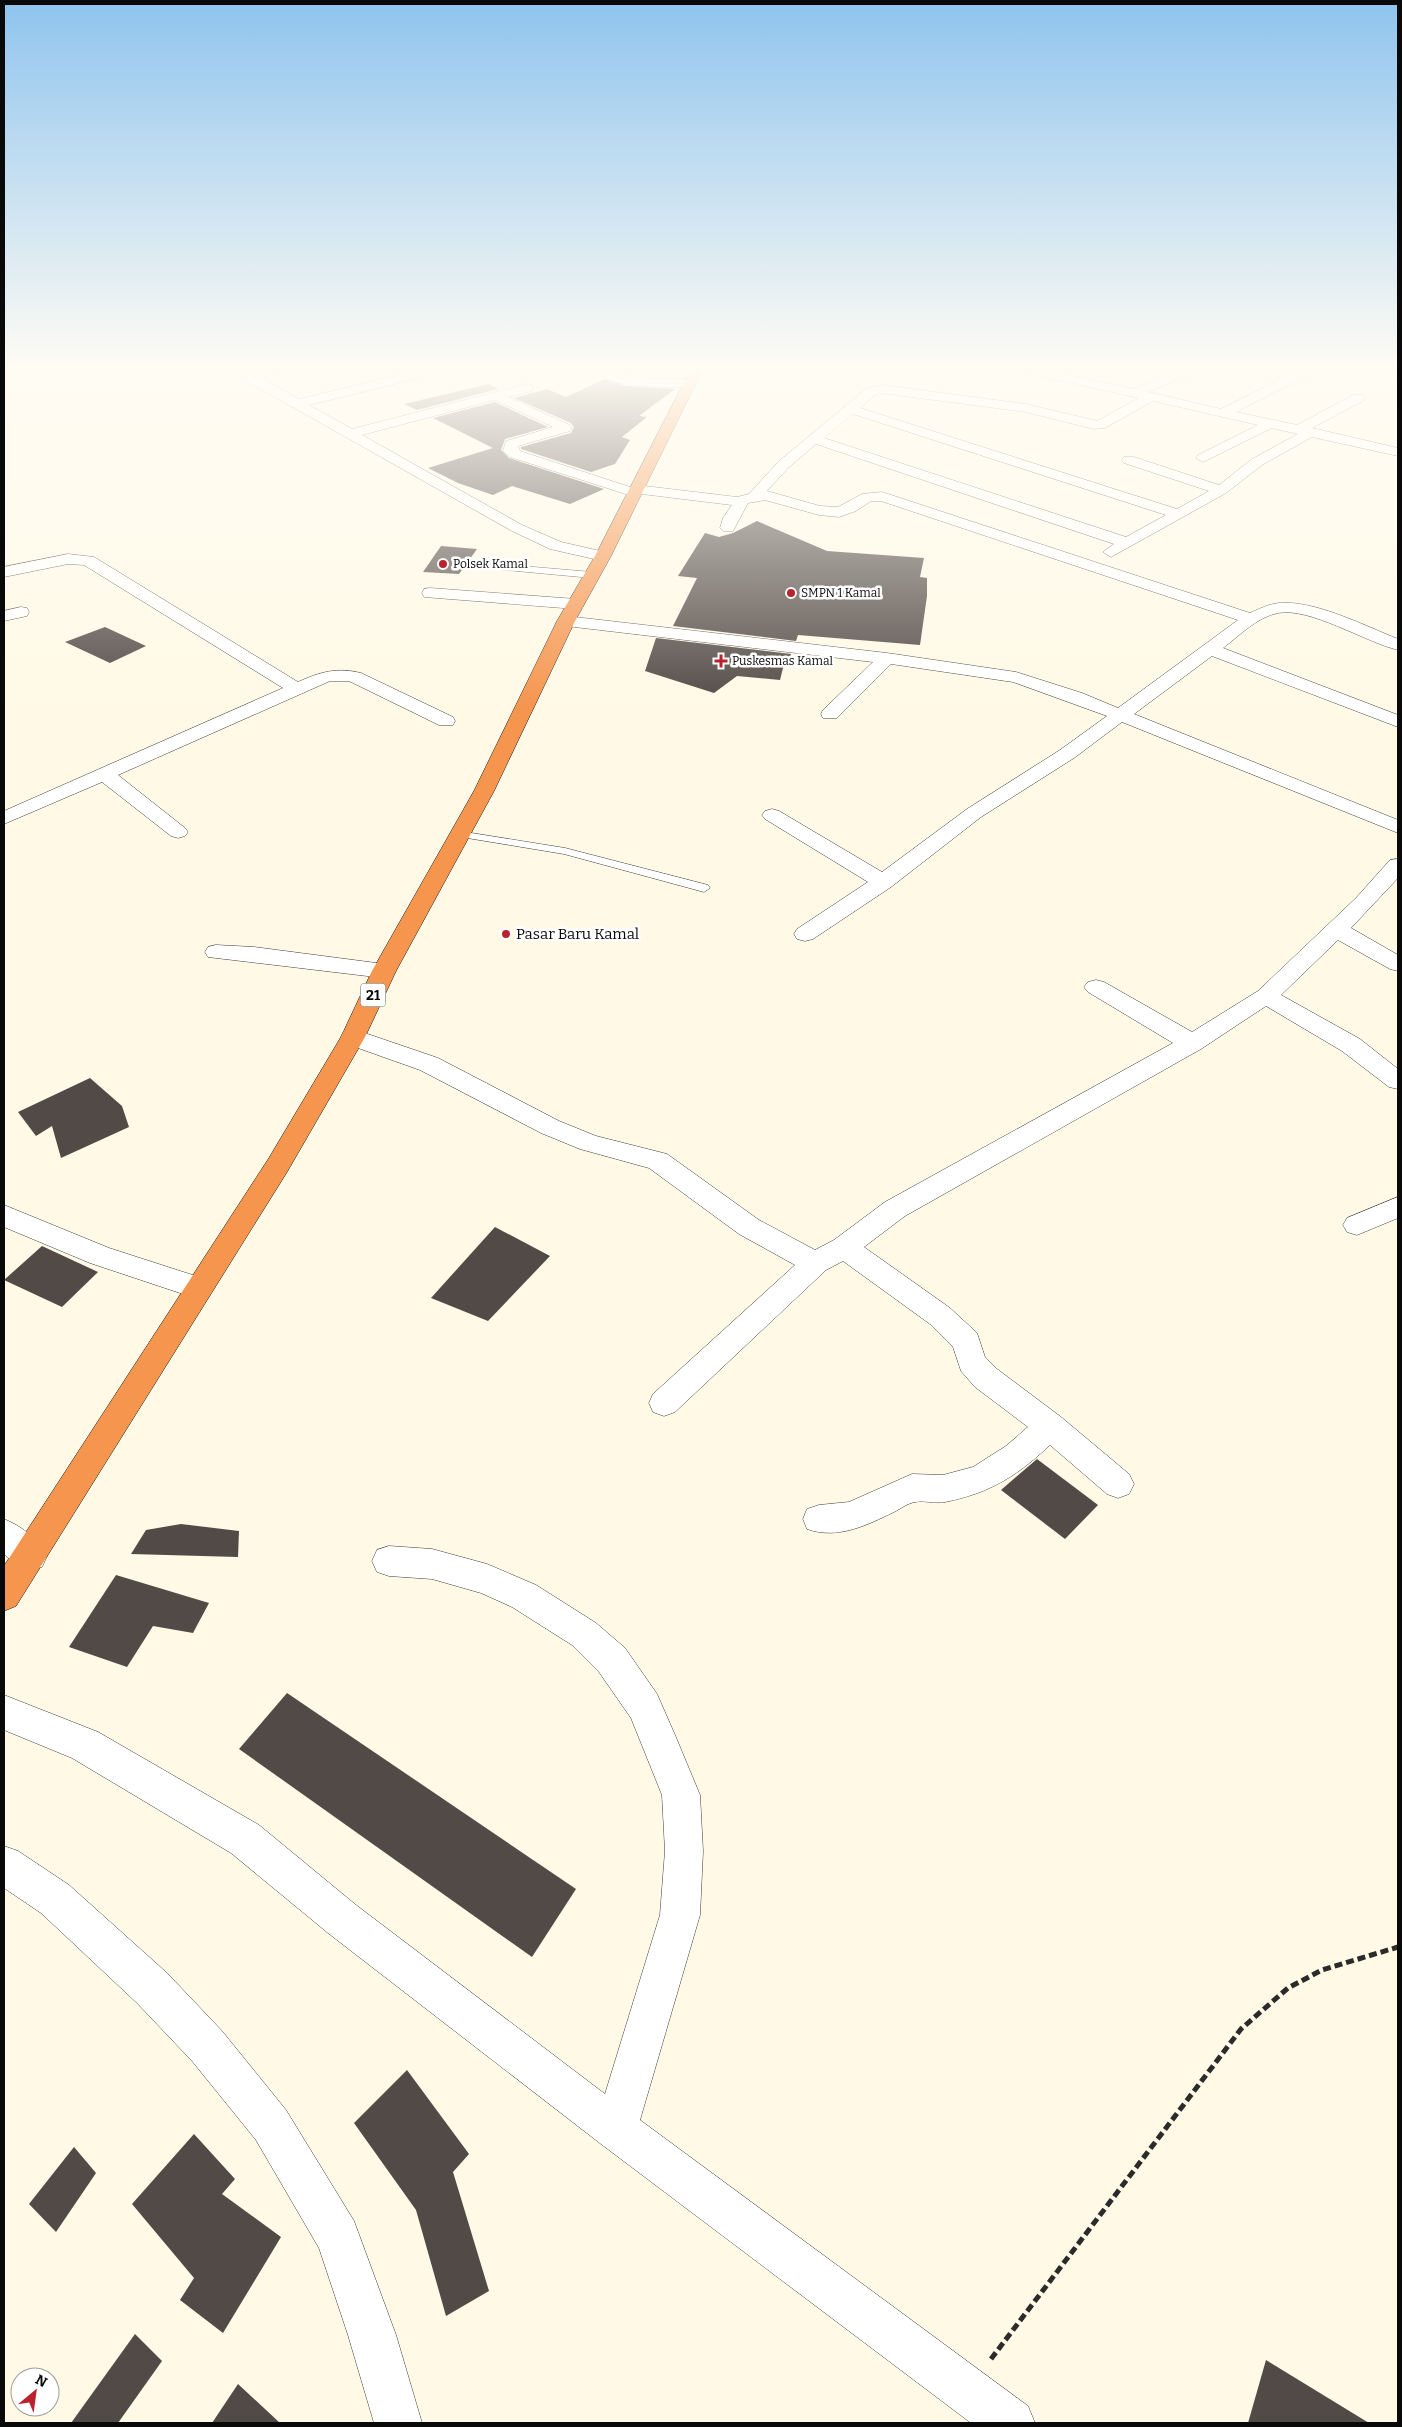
<svg xmlns="http://www.w3.org/2000/svg" width="1402" height="2427" viewBox="0 0 1402 2427" font-family="Bitter,serif">
  <style>
    .building { fill: #524a46 }
    .lines { fill: none; stroke-linecap: round; stroke-linejoin: round }
    .lane-casing { stroke: #3c3c3c; stroke-width: 1 }
    .street-casing { stroke: #3c3c3c; stroke-width: 1 }
    .highway-casing { stroke: #1a1a1a; stroke-width: 1 }
    .path { stroke: #2b2b2b; stroke-width: 5; stroke-dasharray: 8 4; stroke-linecap: butt }
    .lane { fill: #fff; fill-rule: evenodd }
    .street { fill: #fff; fill-rule: evenodd }
    .highway { fill: #f5954e; fill-rule: evenodd }
    .poi-dot { fill: #b8232e; stroke: #fff; stroke-width: 2 }
    .labels { text-anchor: middle; dominant-baseline: central; stroke-width: 5; stroke-linejoin: round; paint-order: stroke }
    .far-poi-label { font-size: 12px; fill: #090909; stroke: #fff; text-anchor: start }
    .shield { fill: #fff; stroke: #535353; stroke-width: 1 }
    .shield-label { font-size: 14px; font-weight: bold; fill: #090909 }
    .poi-label { font-size: 15px; fill: #090909; stroke: #fff; text-anchor: start }
  </style>
  <rect width="100%" height="100%" fill="#fff9e6"/>
  <!-- building -->
  <g class="building">
    <polygon points="605,379 626,386 675,389 639,416 647,417 622,437 630,440 615,464 591,472 521,449 521,447 571,433 574,427 571,423 514,398 547,389 566,397"/>
    <polygon points="489,384 498,389 518,384 417,410 404,404"/>
    <polygon points="495,402 548,427 505,439 501,450 509,458 604,489 570,504 512,486 493,495 458,483 428,468 493,448 433,418"/>
    <polygon points="757,521 827,551 924,558 920,577 927,578 927,596 920,645 798,635 796,641 673,626 697,578 678,576 705,533 719,537 733,533"/>
    <polygon points="441,546 477,549 459,574 423,572"/>
    <polygon points="105,627 146,646 110,663 65,642"/>
    <polygon points="656,638 791,654 788,664 784,664 780,680 737,676 714,693 645,671"/>
    <polygon points="90,1078 122,1106 129,1127 61,1158 52,1126 36,1136 18,1112"/>
    <polygon points="495,1227 550,1256 488,1321 431,1298"/>
    <polygon points="42,1246 98,1272 62,1307 4,1280"/>
    <polygon points="1037,1459 1098,1505 1065,1539 1001,1490"/>
    <polygon points="181,1524 239,1531 238,1557 131,1554 146,1530"/>
    <polygon points="116,1575 209,1603 193,1633 153,1626 127,1667 69,1647"/>
    <polygon points="287,1693 576,1889 532,1957 239,1749"/>
    <polygon points="407,2070 469,2154 453,2172 489,2291 446,2316 416,2210 354,2123"/>
    <polygon points="194,2134 235,2179 222,2194 281,2237 223,2333 180,2300 194,2278 132,2204"/>
    <polygon points="74,2147 96,2173 56,2232 29,2204"/>
    <polygon points="135,2334 162,2361 118,2423 71,2423"/>
    <polygon points="1266,2360 1369,2423 1248,2423"/>
    <polygon points="238,2384 280,2423 212,2423"/>
  </g>
  <g class="lines">
    <!-- lane casing -->
    <g class="lane-casing">
      <g id="lane">
        <polygon points="487,563 592,572 596,575 592,578 484,568 484,564"/>
        <polygon points="459,831 565,848 708,885 710,888 704,892 564,854 455,836 453,834"/>
      </g>
    </g>
    <!-- street casing -->
    <g class="street-casing">
      <g id="street">
        <path d="M 230,369 L 245,369 L 250,372 L 263,369 L 287,369 L 285,372 L 260,377 L 299,399 L 419,370 L 423,371 L 425,374 L 423,377 L 309,405 L 352,429 L 527,384 L 532,385 L 533,388 L 532,391 L 508,397 L 570,425 L 572,428 L 570,431 L 518,446 L 520,451 L 630,487 L 636,485 L 737,497 L 749,494 L 778,462 L 867,388 L 881,385 L 1026,404 L 1097,421 L 1139,398 L 1026,373 L 1020,369 L 1043,369 L 1134,389 L 1181,369 L 1197,369 L 1195,372 L 1148,392 L 1221,409 L 1300,369 L 1314,369 L 1312,373 L 1236,412 L 1297,425 L 1353,395 L 1363,395 L 1365,398 L 1363,401 L 1312,428 L 1398,448 L 1398,456 L 1312,437 L 1262,465 L 1226,493 L 1111,557 L 1103,552 L 1114,544 L 816,444 L 788,468 L 767,491 L 820,506 L 838,507 L 862,494 L 882,492 L 1250,613 C 1259,609 1269,604 1279,603 C 1315,600 1365,626 1398,639 L 1398,650 C 1365,642 1310,607 1278,613 C 1257,617 1239,636 1223,648 L 1398,715 L 1398,727 L 1212,656 L 1134,714 L 1398,820 L 1398,833 L 1122,722 L 1074,758 L 981,817 L 891,887 L 813,939 L 805,941 L 797,939 L 794,934 L 797,929 L 868,882 L 765,819 L 762,815 L 765,811 L 772,809 L 779,811 L 882,872 L 967,809 L 1060,750 L 1107,716 L 1013,682 L 891,664 L 837,718 L 823,718 L 821,714 L 823,710 L 873,662 L 566,626 L 560,625 L 557,621 L 560,617 L 566,616 L 887,653 L 1016,672 L 1082,693 L 1118,708 L 1238,620 L 881,501 L 871,501 L 856,511 L 839,517 L 819,515 L 765,500 L 748,503 L 733,531 L 723,531 L 720,528 L 723,518 L 732,505 L 642,494 L 635,497 L 510,457 L 503,451 L 506,441 L 553,427 L 495,400 L 362,435 L 522,525 L 561,542 L 609,553 L 611,556 L 603,561 L 550,549 L 512,531 L 243,379 ZM 881,393 L 1026,412 L 1094,429 L 1105,428 L 1153,401 L 1258,425 L 1198,455 L 1196,458 L 1203,462 L 1272,428 L 1298,434 L 1252,459 L 1219,485 L 1134,457 L 1124,457 L 1122,460 L 1124,463 L 1209,491 L 1177,509 L 860,408 L 876,394 ZM 853,414 L 1166,515 L 1126,537 L 824,438 Z"/>
        <path d="M 595,369 C 608,369 616,374 628,376 C 649,380 670,379 691,379 L 697,383 L 691,387 C 666,387 611,390 595,369 Z"/>
        <polygon points="1386,369 1398,369 1398,375 1388,372"/>
        <path d="M 68,554 L 94,557 L 298,682 C 320,672 337,667 361,673 L 453,717 L 455,721 L 453,725 L 439,725 L 349,681 L 330,681 L 118,775 L 185,828 L 188,832 L 185,836 L 178,838 L 171,836 L 102,782 L 4,824 L 4,811 L 283,688 L 84,565 L 68,564 L 4,577 L 4,567 Z"/>
        <polygon points="430,588 576,599 582,600 584,604 582,608 576,609 424,597 422,593 424,589"/>
        <polygon points="21,607 27,608 29,612 27,616 4,621 4,611"/>
        <path d="M 1398,859 L 1398,878 L 1351,928 L 1398,955 L 1398,971 L 1390,969 L 1338,940 L 1281,995 L 1360,1039 L 1398,1069 L 1398,1089 L 1389,1087 L 1342,1051 L 1266,1006 L 1201,1049 L 905,1216 L 864,1247 L 950,1308 L 977,1333 L 985,1357 L 997,1369 L 1061,1417 L 1129,1474 L 1134,1484 L 1129,1494 L 1118,1498 L 1107,1494 L 1050,1445 C 1017,1476 990,1493 945,1502 C 935,1504 924,1500 915,1502 C 908,1503 900,1509 894,1512 C 867,1525 838,1540 807,1529 L 803,1519 L 807,1509 L 819,1505 L 849,1502 L 912,1474 L 943,1475 L 973,1467 L 1006,1446 L 1028,1427 L 975,1387 L 961,1371 L 953,1347 L 930,1324 L 843,1261 L 826,1270 L 675,1412 L 664,1416 L 653,1412 L 649,1403 L 653,1394 L 795,1265 L 739,1234 L 649,1168 L 580,1149 L 541,1133 L 420,1070 L 344,1043 L 341,1037 L 344,1031 L 353,1029 L 438,1058 L 559,1121 L 596,1136 L 667,1154 L 759,1220 L 815,1250 L 834,1240 L 885,1202 L 1173,1043 L 1088,992 L 1084,987 L 1088,982 L 1096,980 L 1104,982 L 1192,1032 L 1258,991 L 1356,898 L 1390,860 Z"/>
        <polygon points="216,945 254,947 384,964 392,966 396,971 392,976 384,978 208,957 205,952 208,947"/>
        <polygon points="1398,1197 1398,1218 1357,1235 1347,1232 1343,1225 1347,1218"/>
        <polygon points="4,1205 109,1248 208,1280 212,1288 208,1296 198,1299 90,1263 4,1227"/>
        <path d="M 4,1519 C 21,1526 39,1539 47,1556 L 42,1567 L 30,1571 L 18,1567 L 4,1554 Z"/>
        <polygon points="389,1546 432,1549 487,1564 536,1585 596,1623 625,1648 657,1694 675,1735 700,1795 703,1851 700,1915 640,2120 1028,2406 1035,2423 971,2423 601,2144 328,1933 231,1853 72,1758 4,1730 4,1695 98,1732 259,1825 356,1905 605,2094 660,1915 665,1851 662,1795 631,1718 599,1672 572,1645 512,1607 481,1593 432,1579 389,1576 377,1572 372,1561 377,1550"/>
        <polygon points="4,1846 18,1851 69,1885 167,1973 222,2031 286,2110 354,2221 396,2335 422,2423 374,2423 348,2335 319,2248 256,2140 192,2061 137,2003 41,1913 4,1888"/>
      </g>
    </g>
    <!-- highway casing -->
    <g class="highway-casing">
      <polygon id="highway" points="691,369 703,369 611,556 575,621 494,791 396,971 365,1037 287,1172 16,1606 4,1611 4,1566 269,1158 341,1037 372,971 474,791 557,621 595,556"/>
    </g>
    <!-- path -->
    <polyline class="path" points="991,2359 1241,2029 1288,1988 1322,1970 1398,1947"/>
    <!-- lane -->
    <use href="#lane" class="lane"/>
    <!-- street -->
    <use href="#street" class="street"/>
    <!-- highway -->
    <use href="#highway" class="highway"/>
  </g>
  <!-- sky -->
  <linearGradient id="sky" x2="0" y2="1"><stop stop-color="#8fc4ee"/><stop offset="0.52" stop-color="#fffcf4"/><stop offset="1" stop-color="#fffcf4" stop-opacity="0"/></linearGradient>
  <rect width="1402" height="709" fill="url(#sky)"/>
  <!-- markers -->
  <g class="poi-dot">
    <circle cx="443" cy="564" r="5"/>
    <circle cx="791" cy="593" r="5"/>
    <path d="M718.5 653.5h5v5h5v5h-5v5h-5v-5h-5v-5h5z"/>
    <circle cx="506" cy="934" r="5"/>
  </g>
  <g class="labels">
    <!-- far-poi labels -->
    <g class="far-poi-label">
      <text x="453" y="564">Polsek Kamal</text>
      <text x="801" y="593">SMPN 1 Kamal</text>
      <text x="732" y="661">Puskesmas Kamal</text>
    </g>
    <!-- shield labels -->
    <rect class="shield" x="360.5" y="983.5" width="25" height="23" rx="4"/>
    <g class="shield-label">
      <text x="373" y="995">21</text>
    </g>
    <!-- poi labels -->
    <g class="poi-label">
      <text x="516" y="934">Pasar Baru Kamal</text>
    </g>
  </g>
  <!-- border -->
  <rect width="1402" height="2427" fill="none" stroke="#090909" stroke-width="10"/>
  <!-- north arrow -->
  <g transform="translate(35 2392) rotate(29)"><circle r="24" fill="#ffffff" stroke="#9d9d9d"/>
  <path d="M0-4L9 19L0 12L-9 19Z" fill="#b8232e"/>
  <text y="-8" font-size="14" font-weight="bold" text-anchor="middle" fill="#090909">N</text>
  </g>
</svg>
